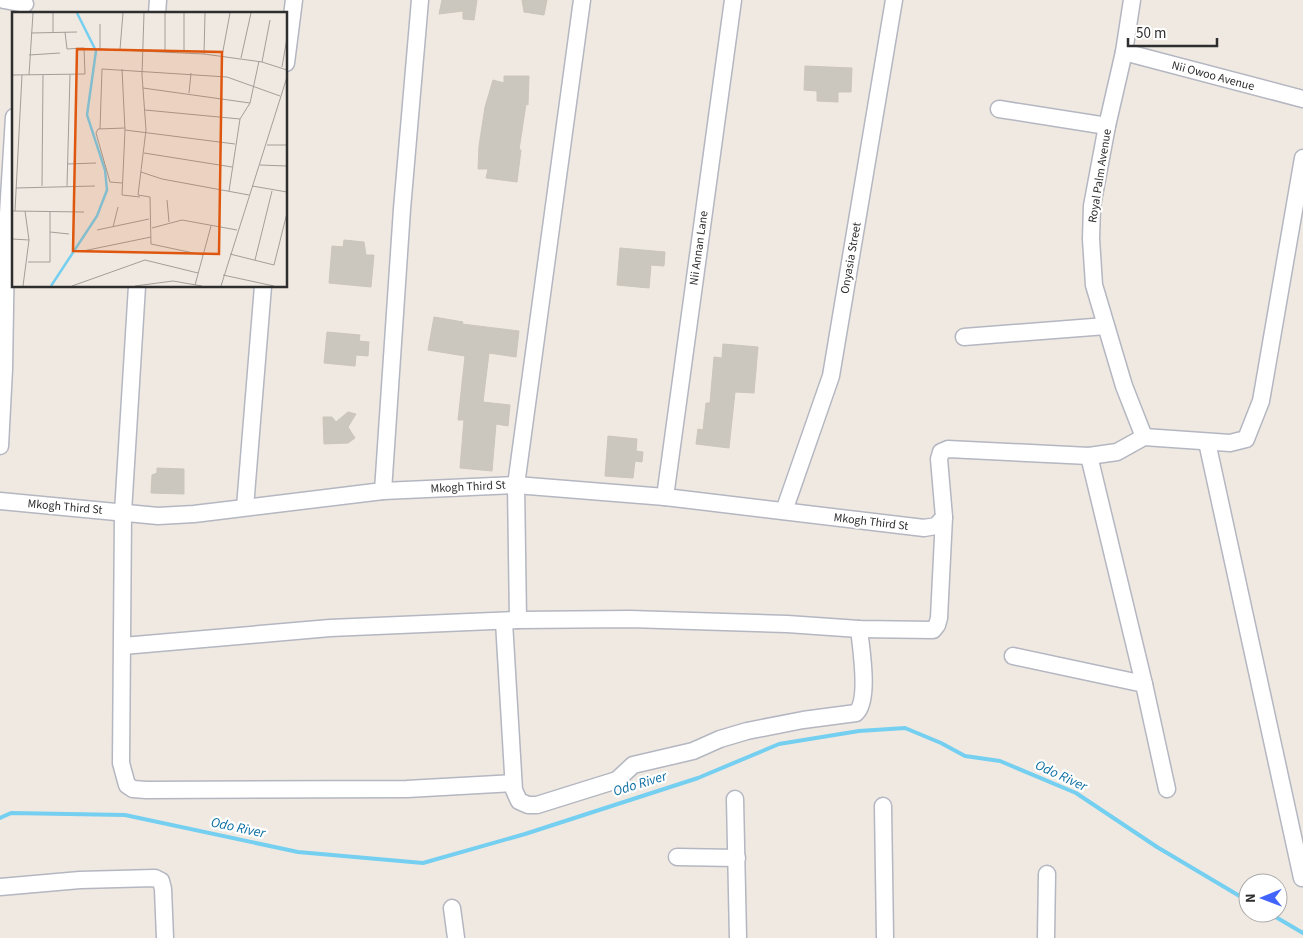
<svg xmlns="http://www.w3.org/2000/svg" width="1303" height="938" viewBox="0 0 1303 938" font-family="'Source Sans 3',sans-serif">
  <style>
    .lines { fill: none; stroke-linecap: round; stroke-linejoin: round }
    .stream { stroke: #75cff0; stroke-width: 4 }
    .building { fill: #cbc7bf; stroke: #cbc5ba }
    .minor-casing { stroke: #b4b7c1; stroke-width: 19 }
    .minor { stroke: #fff; stroke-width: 16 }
    .labels { text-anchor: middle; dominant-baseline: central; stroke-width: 4.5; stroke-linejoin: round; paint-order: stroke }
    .street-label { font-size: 12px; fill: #2e2e2e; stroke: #fff }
    .water-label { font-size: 14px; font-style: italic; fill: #0d6fa3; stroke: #fff }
    .inset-river { fill: none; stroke: #75cff0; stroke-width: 2.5 }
    .inset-road { fill: none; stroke: #a29e99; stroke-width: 1 }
    .view { fill: #df570e; fill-opacity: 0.15; stroke: #df570e; stroke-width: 2.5 }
    .inset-edge { fill: none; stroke: #2e2e2e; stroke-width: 2.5 }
  </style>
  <rect width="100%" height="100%" fill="#efe9e1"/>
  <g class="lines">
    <!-- stream -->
    <g class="stream">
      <polyline points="0,818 11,813 125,815 298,852 423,863 525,834 698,778 779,744 859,731 905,728 941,743 965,756 1000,761 1076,793 1157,847 1248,901"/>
      <polyline points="1269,913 1303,933"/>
    </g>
  </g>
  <!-- building -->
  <g class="building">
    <polygon points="442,0 477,0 474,20 463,19 463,11 439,14"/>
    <polygon points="522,0 547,0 544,15 524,12"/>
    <polygon points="805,66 852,68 851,92 838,92 838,102 817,101 817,91 804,90"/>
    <polygon points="504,76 529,76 528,105 526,104 519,150 521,150 517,182 486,178 488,169 478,169 479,146 485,107 493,80 504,83"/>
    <polygon points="344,240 364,242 366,255 374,255 371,287 329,283 332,246 343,247"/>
    <polygon points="620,248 665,252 664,266 651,265 649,288 617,285"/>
    <polygon points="434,317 463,322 462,324 519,331 516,357 489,353 483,402 510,405 508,426 496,424 492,471 460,468 464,420 458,420 465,356 428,350"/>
    <polygon points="327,332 360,335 359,341 369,342 368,356 356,355 355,366 324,363"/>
    <polygon points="723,344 758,347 754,393 735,392 729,448 696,444 698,429 703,430 706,403 710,403 714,357 722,358"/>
    <polygon points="348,412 356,414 348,427 355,438 348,443 324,444 323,417 332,417 336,422"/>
    <polygon points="608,436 637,439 636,451 643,452 642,462 635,461 633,478 605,476"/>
    <polygon points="157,468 184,469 184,494 151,493 152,475 157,473"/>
  </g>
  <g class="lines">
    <!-- minor casing -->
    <g class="minor-casing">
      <g id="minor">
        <polyline points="4,0 25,4"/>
        <polyline points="1132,0 1124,52 1107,126 1092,206 1091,239 1094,285 1124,386 1144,437"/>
        <polyline points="157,14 158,0"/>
        <polyline points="1124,52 1303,99"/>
        <polyline points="286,63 294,0"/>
        <polyline points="999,109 1107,126"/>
        <polyline points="137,286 123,512 121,763 127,785 133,789 146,790 407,789 513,783"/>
        <polyline points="964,337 1106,326"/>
        <polyline points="1207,442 1302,878"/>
        <polyline points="0,446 4,369 6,246 14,117"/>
        <polyline points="1089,456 1144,684 1167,789"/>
        <polyline points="383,491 402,209 420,0"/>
        <polyline points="665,497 733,0"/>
        <polyline points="0,501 158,516 194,514 383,491 516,485 665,497 924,528 936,526 944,517 939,459 941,452 948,449 1089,456 1117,452 1144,437 1230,443 1246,439 1261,401 1303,158"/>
        <polyline points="245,507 263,286"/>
        <polyline points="784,511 831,376 894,0"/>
        <polyline points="518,620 516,485 582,0"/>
        <path d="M 504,622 L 514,790 L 519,801 L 528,805 L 537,805 L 617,780 L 633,765 L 693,751 L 720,739 L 747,731 L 803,720 L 856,713 C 870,700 861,648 859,629"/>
        <polyline points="123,646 330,628 518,620 630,619 787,624 859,629 933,630 937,625 939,618 944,517"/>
        <polyline points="1013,656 1144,684"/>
        <polyline points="735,799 738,938"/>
        <polyline points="883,806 885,938"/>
        <polyline points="677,857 737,858"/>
        <polyline points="0,887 80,880 155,878 161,881 163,889 165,938"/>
        <polyline points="452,908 456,938"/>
        <polyline points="1046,938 1047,874"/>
      </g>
    </g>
    <!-- minor -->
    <use href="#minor" class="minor"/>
  </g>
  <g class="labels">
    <!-- street labels -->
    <g class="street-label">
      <text transform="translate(1213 76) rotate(15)">Nii Owoo Avenue</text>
      <text transform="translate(1100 176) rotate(-81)">Royal Palm Avenue</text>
      <text transform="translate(699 248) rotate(-82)">Nii Annan Lane</text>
      <text transform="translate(851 258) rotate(-80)">Onyasia Street</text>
      <text transform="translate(468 487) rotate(-3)">Mkogh Third St</text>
      <text transform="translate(65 507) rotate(5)">Mkogh Third St</text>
      <text transform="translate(871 522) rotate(7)">Mkogh Third St</text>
    </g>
    <!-- water labels -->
    <g class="water-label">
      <text transform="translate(1061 776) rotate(25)">Odo River</text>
      <text transform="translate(640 784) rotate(-17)">Odo River</text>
      <text transform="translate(238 828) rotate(12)">Odo River</text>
    </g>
  </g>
  <!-- overview -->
  <g transform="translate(12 12)">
    <rect width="275" height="275" fill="#efe9e1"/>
    <path class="inset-river" d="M 39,274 L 85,204 L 95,178 L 93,158 L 75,103 L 84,39 L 65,1"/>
    <path class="inset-road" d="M 41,1 L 41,21M 132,1 L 130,63 L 134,118 L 126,183 L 138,185 L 139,232 L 191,243M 153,1 L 153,39M 172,1 L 172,40M 19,21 L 65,20M 86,37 L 192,42 L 250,50 L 275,58M 88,37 L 88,12M 108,37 L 111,1M 192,42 L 193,1M 17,43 L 48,41M 210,44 L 218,1M 229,46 L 239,1M 250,50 L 258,8M 270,55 L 275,26M 110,57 L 113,118 L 110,183 L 128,185M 0,63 L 73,62 L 72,36 L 55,37 L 53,20M 17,63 L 21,1M 131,76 L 238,91M 177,81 L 179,61M 133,98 L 228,107M 88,117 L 90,57 L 215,65 L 268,84M 113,118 L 223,132M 255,133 L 275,133M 132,141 L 220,155M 55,152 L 84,151M 248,153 L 275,154M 129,160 L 150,167 L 237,183M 110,171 L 98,170 L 84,121 L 86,117 L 113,116M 30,174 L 31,63M 55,174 L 58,63M 240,174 L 275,180M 4,176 L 83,174M 217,179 L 228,107 L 238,91 L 247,49M 155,188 L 157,210M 3,199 L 10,63M 0,207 L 0,199 L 72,200M 101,215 L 106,195M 140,216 L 170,208 L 225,218M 85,218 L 137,207M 38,220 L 57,222M 0,227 L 17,228M 71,239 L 139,225M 218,242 L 262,253 L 275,201M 243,248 L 260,179M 16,250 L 38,250 L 38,200M 211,263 L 262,274M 183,273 L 199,214M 11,274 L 17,228 L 13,199M 60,274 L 133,248 L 186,261M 123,274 L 161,269 L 190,274M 209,274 L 275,65"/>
    <path class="view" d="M 65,37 L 210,40 L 207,242 L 61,239 Z"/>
    <rect width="275" height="275" class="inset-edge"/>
  </g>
  <!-- north arrow -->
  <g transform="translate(1263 898) rotate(269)"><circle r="24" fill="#ffffff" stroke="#ababab"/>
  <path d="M0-4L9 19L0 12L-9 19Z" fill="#4264fb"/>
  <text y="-8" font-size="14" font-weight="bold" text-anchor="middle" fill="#2e2e2e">N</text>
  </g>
  <!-- scale -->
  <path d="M1128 38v8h89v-8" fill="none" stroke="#2e2e2e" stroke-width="2.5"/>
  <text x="1136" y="38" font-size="15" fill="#2e2e2e" stroke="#ffffff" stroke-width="4" paint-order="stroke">50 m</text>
</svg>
